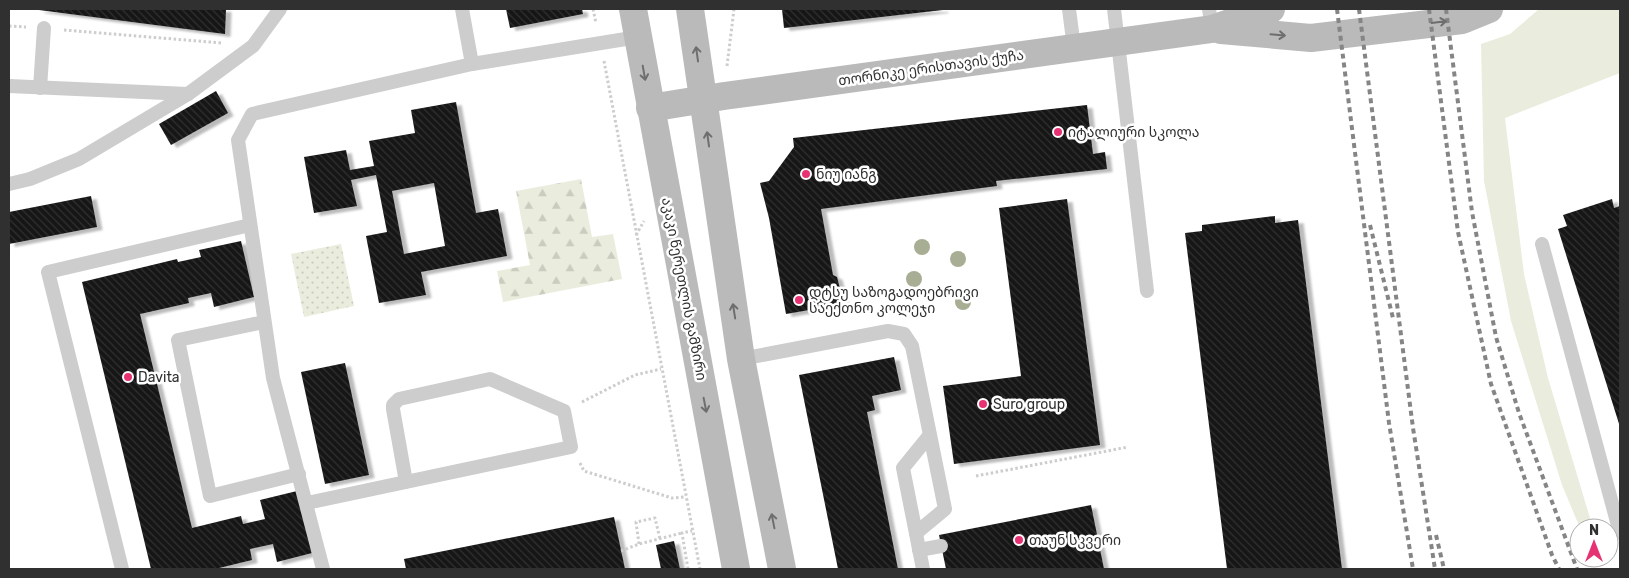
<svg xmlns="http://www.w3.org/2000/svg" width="1629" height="578" viewBox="0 0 1629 578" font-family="Rubik,'Noto Sans Georgian',sans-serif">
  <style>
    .grass { fill: #eaeddd }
    .forest { fill: url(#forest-firs) }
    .park { fill: url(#park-dots) }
    .building { fill: url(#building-back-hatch); fill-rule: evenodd; filter: url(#shadow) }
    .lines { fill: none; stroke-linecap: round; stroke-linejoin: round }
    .path { stroke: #cdcdcd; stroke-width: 3; stroke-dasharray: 2.5 2.5; stroke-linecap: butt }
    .service { stroke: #cdcdcd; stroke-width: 14 }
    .secondary { stroke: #bababa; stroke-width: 28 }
    .rail { stroke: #858585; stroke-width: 4; stroke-dasharray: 5 4; stroke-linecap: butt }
    .tree { fill: #a8ae94 }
    .oneway { stroke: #6e6e6e }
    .poi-dot { fill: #e63273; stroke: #fff; stroke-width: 2 }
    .labels { text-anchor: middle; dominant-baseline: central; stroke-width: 5; stroke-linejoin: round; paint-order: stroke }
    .street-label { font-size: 14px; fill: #303030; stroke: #fff }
    .poi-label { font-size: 14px; fill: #303030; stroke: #fff; text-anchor: start }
  </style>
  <defs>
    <pattern id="forest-firs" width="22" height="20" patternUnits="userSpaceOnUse" patternTransform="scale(1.25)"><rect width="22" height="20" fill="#eaeddd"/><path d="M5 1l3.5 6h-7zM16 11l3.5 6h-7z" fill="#c9ccbe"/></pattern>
    <pattern id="park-dots" width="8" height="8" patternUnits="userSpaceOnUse" patternTransform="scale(1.25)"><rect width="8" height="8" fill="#eaeddd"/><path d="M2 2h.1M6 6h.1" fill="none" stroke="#c9ccbe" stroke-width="1.8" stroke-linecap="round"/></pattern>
    <pattern id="building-back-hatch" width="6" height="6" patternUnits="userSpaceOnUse" patternTransform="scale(1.25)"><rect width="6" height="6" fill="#171717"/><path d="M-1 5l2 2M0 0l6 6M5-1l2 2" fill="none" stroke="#303030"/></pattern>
    <filter id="shadow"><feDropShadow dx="5.5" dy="3" stdDeviation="1" flood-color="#0004"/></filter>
  </defs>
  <rect width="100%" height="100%" fill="#fff"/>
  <!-- grass -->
  <polygon class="grass" points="1539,9 1620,9 1620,73 1505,118 1524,274 1548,378 1593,528 1580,528 1562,485 1511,321 1484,181 1481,44 1510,34"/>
  <!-- forest -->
  <polygon class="forest" points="581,179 592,237 613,234 622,279 503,302 497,271 530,265 516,191"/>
  <!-- park -->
  <polygon class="park" points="341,244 354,306 304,317 291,254"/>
  <!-- building -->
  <g class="building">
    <polygon points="39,9 226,9 225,34 39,10"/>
    <polygon points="506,9 582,9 583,14 510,28"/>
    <polygon points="782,9 943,9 943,10 784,28"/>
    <polygon points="216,91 228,113 171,145 159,124"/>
    <path d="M 456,102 L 476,213 L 498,209 L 507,256 L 421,272 L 426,295 L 379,303 L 366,236 L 387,232 L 376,175 L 351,180 L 357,206 L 314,213 L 304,157 L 346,150 L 350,170 L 374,166 L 369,141 L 415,133 L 411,110 ZM 434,183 L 445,246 L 404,254 L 392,191 Z"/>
    <polygon points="1087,105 1093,154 1105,152 1107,169 996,181 997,186 821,209 833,275 837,277 844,304 786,314 769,218 760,183 769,181 794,147 793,138"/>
    <polygon points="91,196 97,227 9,244 9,212"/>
    <polygon points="1067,199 1100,445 954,464 943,386 1021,376 999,208"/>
    <polygon points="1612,199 1614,208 1620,206 1620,427 1558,229 1567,226 1563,215"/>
    <polygon points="1275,216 1275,223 1298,220 1342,569 1227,569 1185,233 1202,231 1202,225"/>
    <polygon points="241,241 254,297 214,307 211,293 188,298 189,303 140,314 192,528 241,516 243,524 265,519 260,500 297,491 312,553 277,562 273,544 250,549 252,560 215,569 151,569 82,282 177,259 178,262 201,257 199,250"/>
    <polygon points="894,357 901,390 872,396 875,410 867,412 898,569 838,569 799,375"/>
    <polygon points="345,363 369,475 325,484 301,372"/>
    <polygon points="1091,505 1104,569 946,569 939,535"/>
    <polygon points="614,517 625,569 406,569 404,559"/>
    <polygon points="674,541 680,569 661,569 656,545"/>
  </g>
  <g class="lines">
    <!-- path -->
    <g class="path">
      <polyline points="593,9 596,23"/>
      <polyline points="9,26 26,27"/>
      <polyline points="64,30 222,43"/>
      <polyline points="604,61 700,569"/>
      <polyline points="727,66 734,9"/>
      <polyline points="636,235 644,221"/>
      <polyline points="582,402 635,375 661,369"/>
      <polyline points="580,463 584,471 672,498 684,497"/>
      <polyline points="976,476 1128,447"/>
      <polyline points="639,544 636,522 655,518 660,539"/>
      <polyline points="621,551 639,544 682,533"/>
      <polyline points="688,569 682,533 692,531"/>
    </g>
    <!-- service -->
    <g class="service">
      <polyline points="462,9 472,64"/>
      <polyline points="1069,9 1074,48"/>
      <polyline points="1114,9 1147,291"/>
      <polyline points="1209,9 1212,29"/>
      <polyline points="9,86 188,94"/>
      <polyline points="40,88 44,28"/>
      <polyline points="9,184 30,179 79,159 188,94 253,46 280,9"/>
      <polyline points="1542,244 1620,533"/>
      <polyline points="264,322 178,340 210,496 299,474"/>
      <polyline points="741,359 888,331 904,334 912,346 945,509 916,533"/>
      <polyline points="307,503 571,447 564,411 490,379 399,399 393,405 393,409 406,482"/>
      <polyline points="919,550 941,546"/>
      <polyline points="122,569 48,272 250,225"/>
      <polyline points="323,569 273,378 238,140 252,114 472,64 638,37"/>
      <polyline points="923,569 903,468 929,436"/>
    </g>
    <!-- secondary -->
    <g class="secondary">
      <polyline points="633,9 736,569"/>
      <polyline points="690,9 741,359 782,569"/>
      <polyline points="1221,30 1311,38 1462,20 1489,9"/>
      <polyline points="650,108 724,96 1212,29 1271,9"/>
    </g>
    <!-- rail -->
    <g class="rail">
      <polyline points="1337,9 1389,423 1413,569"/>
      <polyline points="1359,9 1413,428 1435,569"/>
      <polyline points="1429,9 1458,232 1491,384 1552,555 1559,569"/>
      <polyline points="1446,9 1472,212 1496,337 1519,413 1577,569"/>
      <polyline points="1370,225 1393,318"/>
      <polyline points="1436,535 1444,569"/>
    </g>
  </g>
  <!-- trees -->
  <g class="tree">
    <circle cx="922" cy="247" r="8"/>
    <circle cx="958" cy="259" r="8"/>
    <circle cx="914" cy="279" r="8"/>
    <circle cx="963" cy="302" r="8"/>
  </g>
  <!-- one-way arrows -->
  <defs><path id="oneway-shaft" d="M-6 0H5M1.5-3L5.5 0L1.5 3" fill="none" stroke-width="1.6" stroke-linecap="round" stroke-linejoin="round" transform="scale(1.25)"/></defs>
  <g class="oneway">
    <use href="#oneway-shaft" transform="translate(1439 22) rotate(-7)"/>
    <use href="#oneway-shaft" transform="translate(1278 35) rotate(5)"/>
    <use href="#oneway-shaft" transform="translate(697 54) rotate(-98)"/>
    <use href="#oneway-shaft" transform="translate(644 73) rotate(80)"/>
    <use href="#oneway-shaft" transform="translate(708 139) rotate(-98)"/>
    <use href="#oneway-shaft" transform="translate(734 311) rotate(-99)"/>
    <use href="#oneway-shaft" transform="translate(705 405) rotate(79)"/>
    <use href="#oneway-shaft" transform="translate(773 521) rotate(-101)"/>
  </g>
  <!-- markers -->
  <g class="poi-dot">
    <circle cx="1058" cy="132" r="5"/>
    <circle cx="806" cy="174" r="5"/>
    <circle cx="799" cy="300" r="5"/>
    <circle cx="128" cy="377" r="5"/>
    <circle cx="983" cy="404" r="5"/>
    <circle cx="1019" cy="540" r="5"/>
  </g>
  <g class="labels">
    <!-- street labels -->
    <g class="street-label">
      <text transform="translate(931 68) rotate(-8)">თორნიკე ერისთავის ქუჩა</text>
      <text transform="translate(684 289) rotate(79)">აკაკი წერეთლის გამზირი</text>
    </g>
    <!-- poi labels -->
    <g class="poi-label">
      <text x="1068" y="132">იტალიური სკოლა</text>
      <text x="816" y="174">ნიუ იანგ</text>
      <text x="809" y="292">დტსუ საზოგადოებრივი<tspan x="809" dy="16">საექთნო კოლეჯი</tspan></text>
      <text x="138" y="377">Davita</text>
      <text x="993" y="404">Suro group</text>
      <text x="1029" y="540">თაუნ სკვერი</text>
    </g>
  </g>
  <!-- border -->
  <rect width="1629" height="578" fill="none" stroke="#303030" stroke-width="20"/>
  <!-- north arrow -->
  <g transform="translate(1594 543)"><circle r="24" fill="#ffffff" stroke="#acacac"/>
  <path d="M0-4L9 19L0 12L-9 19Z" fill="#e63273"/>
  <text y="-8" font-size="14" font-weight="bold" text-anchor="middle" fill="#303030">N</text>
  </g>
</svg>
